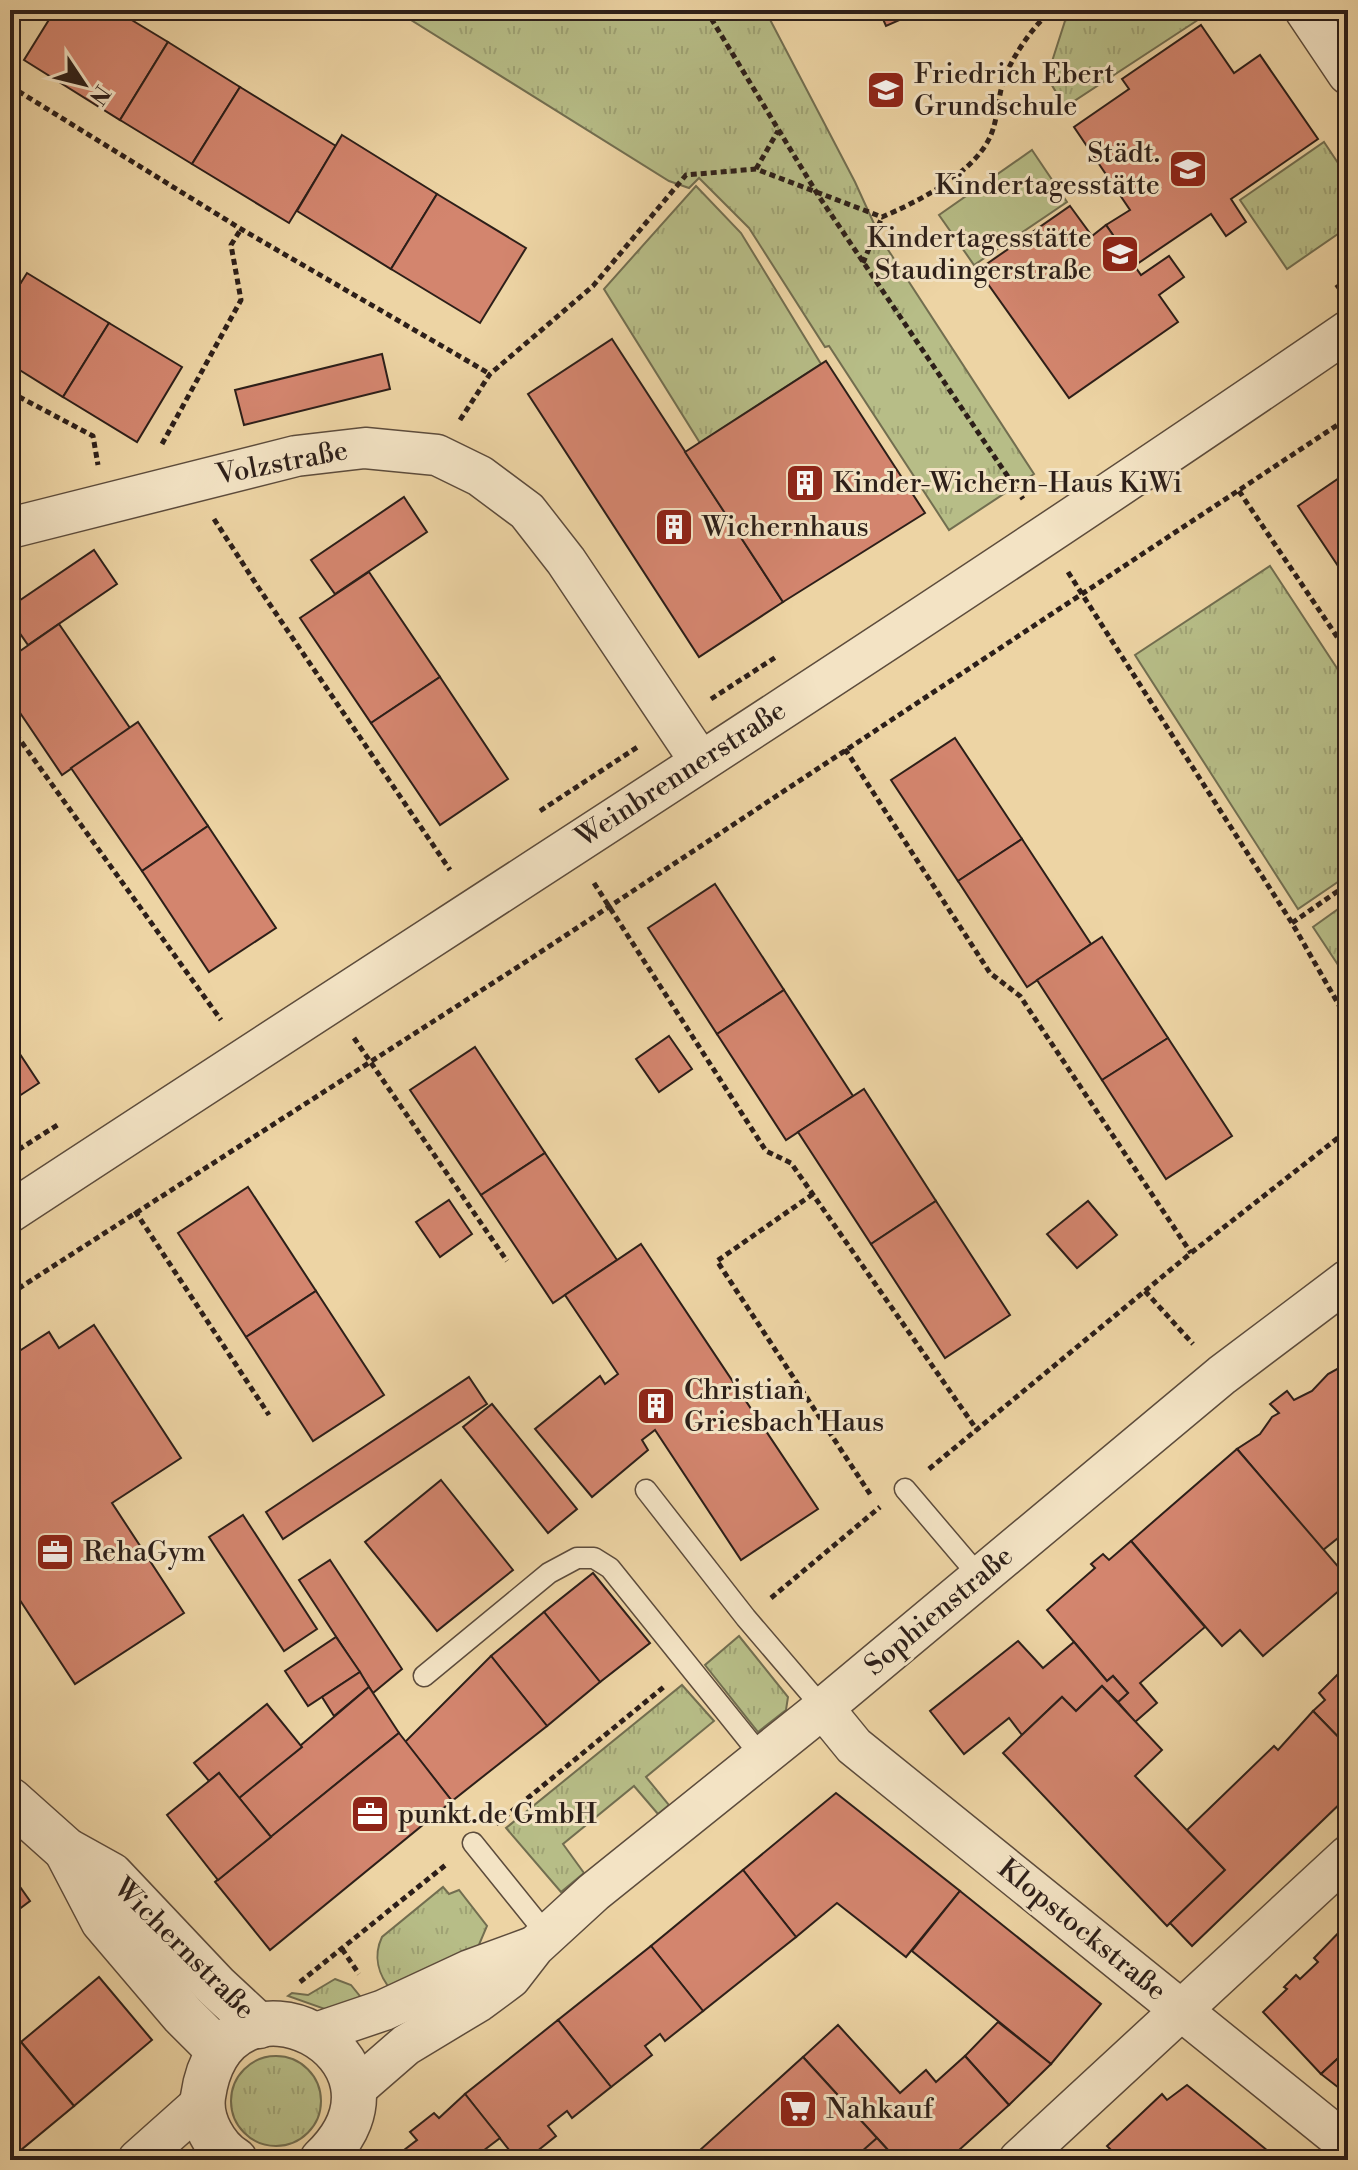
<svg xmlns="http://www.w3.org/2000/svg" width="1358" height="2170" viewBox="0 0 1358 2170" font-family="'Libre Bodoni',serif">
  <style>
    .grass { fill: url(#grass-tufts); stroke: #726e50; stroke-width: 2 }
    .garden { fill: #b7bd87; stroke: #726e50; stroke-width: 2 }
    .building { fill: #d3856e; stroke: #2d1f19; stroke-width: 2 }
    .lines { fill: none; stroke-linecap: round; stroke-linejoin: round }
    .service-casing { stroke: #5d4c3c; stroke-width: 23 }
    .minor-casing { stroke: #5d4c3c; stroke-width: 43 }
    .tertiary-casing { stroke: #5d4c3c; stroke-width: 47 }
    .path { stroke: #2d1f19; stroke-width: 5; stroke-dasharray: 6 4; stroke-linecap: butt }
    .service { stroke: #f3e3c4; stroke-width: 20 }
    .minor { stroke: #f3e3c4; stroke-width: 40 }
    .tertiary { stroke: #f3e3c4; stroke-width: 44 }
    .labels { text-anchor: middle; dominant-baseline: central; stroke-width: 6; stroke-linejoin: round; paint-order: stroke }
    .poi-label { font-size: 28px; fill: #2d1f19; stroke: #f3e3c4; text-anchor: start }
    .street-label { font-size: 28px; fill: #2d1f19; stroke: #f3e3c4 }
  </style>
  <defs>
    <pattern id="grass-tufts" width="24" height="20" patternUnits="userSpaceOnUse" patternTransform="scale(2)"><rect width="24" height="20" fill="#b7bd87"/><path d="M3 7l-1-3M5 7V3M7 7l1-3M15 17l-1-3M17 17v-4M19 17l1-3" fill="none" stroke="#9ea274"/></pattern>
  </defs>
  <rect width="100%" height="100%" fill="#edd4a4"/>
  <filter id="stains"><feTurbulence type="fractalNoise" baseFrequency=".0025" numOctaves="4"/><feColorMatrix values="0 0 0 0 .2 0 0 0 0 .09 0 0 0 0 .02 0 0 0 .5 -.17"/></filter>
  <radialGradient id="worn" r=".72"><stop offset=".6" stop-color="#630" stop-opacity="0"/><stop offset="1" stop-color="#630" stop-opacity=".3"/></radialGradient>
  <!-- grass -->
  <g class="grass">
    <polygon points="395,10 765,10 855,182 881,239 1034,474 949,530 829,346 825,347 749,228 699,178 689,188 669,181"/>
    <polygon points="1084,10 1205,10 1207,14 1065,107 1047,77 1065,21"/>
    <polygon points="1324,142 1348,178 1348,227 1287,269 1240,200"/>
    <polygon points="696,186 741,233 821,364 700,443 604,289"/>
    <polygon points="1270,566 1348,685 1348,875 1298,909 1135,655"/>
    <polygon points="1348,902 1348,980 1313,927"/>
    <polygon points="739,1636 788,1697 786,1710 758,1732 705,1665"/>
    <polygon points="682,1685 714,1721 646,1777 669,1805 658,1814 634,1786 563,1844 584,1873 561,1892 506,1828"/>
    <path d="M 443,1887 L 449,1894 L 459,1890 L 487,1926 L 475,1954 L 392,1991 C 378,1975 373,1956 382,1937 Z"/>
    <polygon points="335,1979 351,1985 363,2000 336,2013 288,1996 292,1993 308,1995"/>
    <circle cx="276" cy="2101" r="45"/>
  </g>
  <!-- garden -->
  <polygon class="garden" points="1032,150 1067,202 974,265 939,215"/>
  <!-- building -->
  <g class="building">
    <polygon points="55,10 115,10 168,42 120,120 24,60"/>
    <polygon points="879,10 922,10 886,26"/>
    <polygon points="1201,25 1234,73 1260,55 1318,139 1231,199 1246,222 1226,236 1211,214 1134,266 1106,225 1130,210 1074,127 1129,89 1122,79"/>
    <polygon points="168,42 240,87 192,164 120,120"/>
    <polygon points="240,87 336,146 289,223 192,164"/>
    <polygon points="342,135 437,194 391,269 297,211"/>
    <polygon points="437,194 526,248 480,323 391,269"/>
    <polygon points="1070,206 1092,236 1106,225 1141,275 1169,256 1184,277 1159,295 1178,322 1069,398 978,270"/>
    <polygon points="27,273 109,323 63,397 10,364 10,300"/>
    <polygon points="10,275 21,282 10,300"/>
    <polygon points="109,323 182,367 137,442 63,397"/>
    <polygon points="612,339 783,602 699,657 528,394"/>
    <polygon points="382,354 390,389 244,425 235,390"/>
    <polygon points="826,361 925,513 783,602 685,452"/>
    <polygon points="1348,472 1348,581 1298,506"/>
    <polygon points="404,497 427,532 335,594 311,560"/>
    <polygon points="94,550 117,584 28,645 10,619 10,607"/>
    <polygon points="369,572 440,677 371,723 300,618"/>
    <polygon points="59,624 130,728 62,775 10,698 10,658"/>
    <polygon points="440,677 508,779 440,825 371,723"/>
    <polygon points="138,722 208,826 142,871 71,768"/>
    <polygon points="955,738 1022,839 958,881 891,780"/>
    <polygon points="208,826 276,928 209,972 142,871"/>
    <polygon points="1022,839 1091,944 1027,987 958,881"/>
    <polygon points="715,884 784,990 717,1034 648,928"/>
    <polygon points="1102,937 1168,1038 1102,1080 1037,980"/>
    <polygon points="784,990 853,1096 786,1140 717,1034"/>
    <polygon points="669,1036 692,1069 659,1092 636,1059"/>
    <polygon points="1168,1038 1232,1136 1166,1179 1102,1080"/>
    <polygon points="10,1039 39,1083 10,1102"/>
    <polygon points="475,1047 545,1153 481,1195 410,1090"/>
    <polygon points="864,1089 936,1201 871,1244 798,1132"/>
    <polygon points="545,1153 617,1260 553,1303 481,1195"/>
    <polygon points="248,1187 316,1291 246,1337 178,1233"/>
    <polygon points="449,1200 472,1234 440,1257 416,1222"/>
    <polygon points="936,1201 1010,1315 945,1358 871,1244"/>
    <polygon points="1088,1201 1117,1235 1077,1268 1047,1234"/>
    <polygon points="641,1244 818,1509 741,1560 655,1430 642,1440 648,1450 592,1497 535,1429 600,1376 605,1384 618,1374 565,1295"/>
    <polygon points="316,1291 384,1395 313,1441 246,1337"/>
    <polygon points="94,1325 181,1458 112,1503 184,1613 75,1684 10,1585 10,1357 49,1332 59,1348"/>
    <polygon points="1348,1363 1348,1530 1323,1550 1237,1449 1260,1434 1272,1417 1279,1413 1270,1404 1287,1391 1294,1400 1312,1391 1328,1374"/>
    <polygon points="469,1377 487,1404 283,1539 266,1512"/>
    <polygon points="492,1404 577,1509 548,1533 463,1427"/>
    <polygon points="1237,1449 1348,1578 1348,1583 1263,1656 1240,1630 1222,1646 1131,1541"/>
    <polygon points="441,1480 513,1570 437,1631 365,1542"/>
    <polygon points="243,1515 317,1629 284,1651 209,1537"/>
    <polygon points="1131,1541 1205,1627 1140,1683 1157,1703 1135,1722 1118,1702 1128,1693 1113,1676 1107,1681 1047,1610 1095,1568 1091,1564 1103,1554 1109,1560"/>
    <polygon points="330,1560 402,1669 373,1693 299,1580"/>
    <polygon points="593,1573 650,1643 600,1682 544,1612"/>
    <polygon points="544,1612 600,1682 547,1726 491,1656"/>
    <polygon points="336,1637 360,1672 308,1706 285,1671"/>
    <polygon points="1018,1641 1043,1668 1074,1642 1107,1681 1113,1676 1128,1693 1118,1702 1102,1686 1076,1711 1062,1697 1022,1735 1009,1718 964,1754 930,1711"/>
    <polygon points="491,1656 547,1726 452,1801 405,1742"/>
    <polygon points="1342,1670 1348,1674 1348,1747 1313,1711 1325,1700 1319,1693"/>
    <polygon points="360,1672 369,1687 334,1716 322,1697"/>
    <polygon points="1102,1686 1162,1750 1135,1776 1225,1870 1167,1926 1003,1753 1062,1697 1076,1711"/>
    <polygon points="369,1687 399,1733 271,1837 239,1798"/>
    <polygon points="267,1704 302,1747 239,1798 219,1773 209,1781 194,1763"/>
    <polygon points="1313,1711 1348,1747 1348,1796 1192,1946 1170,1923 1225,1870 1187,1830 1274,1746 1278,1750"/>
    <polygon points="399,1733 452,1801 270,1950 215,1882"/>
    <polygon points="219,1773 271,1837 218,1880 167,1815"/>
    <polygon points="836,1793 960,1891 906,1957 837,1903 796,1937 743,1870"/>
    <polygon points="743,1870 796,1937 703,2011 651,1946"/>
    <polygon points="10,1879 18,1884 30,1901 10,1916"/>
    <polygon points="960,1891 1101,2004 1051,2064 912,1951"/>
    <polygon points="1348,1923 1348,2049 1321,2074 1263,2012 1287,1989 1284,1987 1296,1975 1300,1979 1318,1962 1314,1958"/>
    <polygon points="651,1946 703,2011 665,2041 660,2034 645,2046 652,2055 611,2087 558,2020"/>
    <polygon points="99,1977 152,2040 74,2106 21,2042"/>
    <polygon points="558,2020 611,2087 572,2118 567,2111 548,2126 556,2136 526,2160 517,2160 465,2094"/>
    <polygon points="998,2022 1051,2064 1009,2105 965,2056"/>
    <polygon points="838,2025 900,2093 926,2070 936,2082 965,2056 1009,2105 948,2160 897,2160 803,2057"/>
    <polygon points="21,2042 74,2106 10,2159 10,2051"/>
    <polygon points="1348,2049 1348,2095 1321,2074"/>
    <polygon points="803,2057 897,2160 689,2160"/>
    <polygon points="1187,2085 1279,2160 1103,2160 1113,2152 1107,2146 1162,2094 1167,2100"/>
    <polygon points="465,2094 500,2138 471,2160 391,2160 417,2140 410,2132 434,2113 439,2118"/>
    <polygon points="877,2138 897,2160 852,2160"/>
  </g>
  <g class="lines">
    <!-- service casing -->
    <g class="service-casing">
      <g id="service">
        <polyline points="905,1489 979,1576"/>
        <polyline points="646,1490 746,1618 823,1708"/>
        <polyline points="424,1676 549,1573 577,1558 594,1558 610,1568 762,1757"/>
        <polyline points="473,1843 548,1936"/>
      </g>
    </g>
    <!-- minor casing -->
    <g class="minor-casing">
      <g id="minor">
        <polyline points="1305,10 1348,74"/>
        <polyline points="10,528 296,456 365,448 437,455 480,476 527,511 566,561 700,761"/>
        <path d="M 10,1212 C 456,919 908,633 1348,331"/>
        <polyline points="823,1708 854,1746 1348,2145"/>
        <polyline points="316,2033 384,2010 470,1970 530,1948"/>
        <polyline points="353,2091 406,2045 479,2001 510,1978 534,1947 594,1892 823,1708 1222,1375 1348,1280"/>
        <polyline points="138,2160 203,2102"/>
        <polyline points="1019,2160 1348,1856"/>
      </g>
    </g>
    <!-- tertiary casing -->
    <g class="tertiary-casing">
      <g id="tertiary">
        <polyline points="10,1800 66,1850 111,1875 216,1986 259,2026"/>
        <polyline points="66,1850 103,1921 183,2015 219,2051"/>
        <path d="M 235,2160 C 215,2148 200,2120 203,2097 C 224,1948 432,2055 322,2160"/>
      </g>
    </g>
    <!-- path -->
    <g class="path">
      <polyline points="706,10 818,195 1023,499"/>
      <polyline points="10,86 241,229 490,374"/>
      <polyline points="756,169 778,131"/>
      <polyline points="863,263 882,217"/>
      <polyline points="1336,288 1348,279"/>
      <polyline points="10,392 93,436 98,465"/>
      <path d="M 460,420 L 490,374 L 593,286 L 686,175 L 756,169 L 882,217 C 917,202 971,175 989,139 C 999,120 997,94 1006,74 C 1015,53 1035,23 1053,10"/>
      <polyline points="162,444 241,300 231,245 241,229"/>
      <polyline points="1239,491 1348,653"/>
      <polyline points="214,519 258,587 450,870"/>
      <polyline points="1068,572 1292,923 1348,1021"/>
      <polyline points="711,699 776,657"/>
      <polyline points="10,726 221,1020"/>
      <polyline points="845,749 990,973 1020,996 1191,1253"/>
      <polyline points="540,811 639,746"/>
      <polyline points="594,883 766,1151 791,1163 977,1430"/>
      <polyline points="1292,923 1348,884"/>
      <polyline points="354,1038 507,1261"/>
      <polyline points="10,1155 59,1124"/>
      <polyline points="813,1194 717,1261 872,1497"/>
      <polyline points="135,1211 269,1415"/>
      <polyline points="1145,1291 1193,1344"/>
      <polyline points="10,1294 527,961 1348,418"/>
      <polyline points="929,1469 1191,1253 1348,1130"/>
      <polyline points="771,1598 880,1507"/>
      <polyline points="496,1824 665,1686"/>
      <polyline points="342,1949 359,1974"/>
      <polyline points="300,1982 448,1863"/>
    </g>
    <!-- service -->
    <use href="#service" class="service"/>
    <!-- minor -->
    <use href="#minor" class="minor"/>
    <!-- tertiary -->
    <use href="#tertiary" class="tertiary"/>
  </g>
  <!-- icons -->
  <defs>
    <g id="school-square" transform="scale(2)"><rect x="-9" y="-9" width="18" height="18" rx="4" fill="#8f2418" stroke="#f3e3c4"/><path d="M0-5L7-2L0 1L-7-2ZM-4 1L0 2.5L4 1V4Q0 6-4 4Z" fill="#fff"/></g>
    <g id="building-square" transform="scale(2)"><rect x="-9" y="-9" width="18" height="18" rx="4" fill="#8f2418" stroke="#f3e3c4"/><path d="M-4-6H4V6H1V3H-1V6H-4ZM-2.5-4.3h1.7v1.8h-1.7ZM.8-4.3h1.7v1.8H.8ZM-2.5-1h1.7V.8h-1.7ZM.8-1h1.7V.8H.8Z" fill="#fff"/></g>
    <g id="office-square" transform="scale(2)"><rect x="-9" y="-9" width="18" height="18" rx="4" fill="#8f2418" stroke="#f3e3c4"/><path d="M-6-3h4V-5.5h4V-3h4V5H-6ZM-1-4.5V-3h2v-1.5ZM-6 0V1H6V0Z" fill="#fff"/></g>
    <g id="supermarket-square" transform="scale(2)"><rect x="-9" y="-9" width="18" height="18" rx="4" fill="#8f2418" stroke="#f3e3c4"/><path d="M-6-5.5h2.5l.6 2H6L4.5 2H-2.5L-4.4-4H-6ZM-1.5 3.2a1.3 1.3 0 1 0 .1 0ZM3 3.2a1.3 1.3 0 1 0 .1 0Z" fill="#fff"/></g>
  </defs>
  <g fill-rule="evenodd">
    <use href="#school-square" x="886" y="90"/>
    <use href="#school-square" x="1188" y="169"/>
    <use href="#school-square" x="1120" y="254"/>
    <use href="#building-square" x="805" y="483"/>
    <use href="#building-square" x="674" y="527"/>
    <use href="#building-square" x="656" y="1406"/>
    <use href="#office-square" x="55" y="1552"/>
    <use href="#office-square" x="370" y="1814"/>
    <use href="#supermarket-square" x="798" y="2109"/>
  </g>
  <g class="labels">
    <!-- poi labels -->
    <g class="poi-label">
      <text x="914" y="74">Friedrich Ebert<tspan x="914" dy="32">Grundschule</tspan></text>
      <text x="1160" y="153" text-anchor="end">Städt.<tspan x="1160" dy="32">Kindertagesstätte</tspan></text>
      <text x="1092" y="238" text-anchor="end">Kindertagesstätte<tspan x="1092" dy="32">Staudingerstraße</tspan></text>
      <text x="833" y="483">Kinder-Wichern-Haus KiWi</text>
      <text x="702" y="527">Wichernhaus</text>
      <text x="684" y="1390">Christian<tspan x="684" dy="32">Griesbach Haus</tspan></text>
      <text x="83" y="1552">RehaGym</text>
      <text x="398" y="1814">punkt.de GmbH</text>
      <text x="826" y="2109">Nahkauf</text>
    </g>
    <!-- street labels -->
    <g class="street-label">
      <text transform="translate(282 463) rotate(-11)">Volzstraße</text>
      <text transform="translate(681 774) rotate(-33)">Weinbrennerstraße</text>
      <text transform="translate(939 1611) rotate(-40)">Sophienstraße</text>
      <text transform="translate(1082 1930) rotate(39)">Klopstockstraße</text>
      <text transform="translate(184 1949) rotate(45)">Wichernstraße</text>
    </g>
  </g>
  <!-- margin -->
  <rect width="1358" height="2170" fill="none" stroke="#edd4a4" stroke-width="40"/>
  <rect x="12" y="12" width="1334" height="2146" fill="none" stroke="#2d1f19" stroke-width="4"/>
  <rect x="20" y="20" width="1318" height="2130" fill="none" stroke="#2d1f19" stroke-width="2"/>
  <!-- north arrow -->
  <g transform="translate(84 84) rotate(125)" stroke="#f3e3c4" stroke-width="6" paint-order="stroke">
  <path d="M0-6L14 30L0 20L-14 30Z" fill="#2d1f19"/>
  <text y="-12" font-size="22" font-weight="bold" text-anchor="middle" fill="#2d1f19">N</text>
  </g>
  <rect width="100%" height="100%" filter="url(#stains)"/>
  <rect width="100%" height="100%" fill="url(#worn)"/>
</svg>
